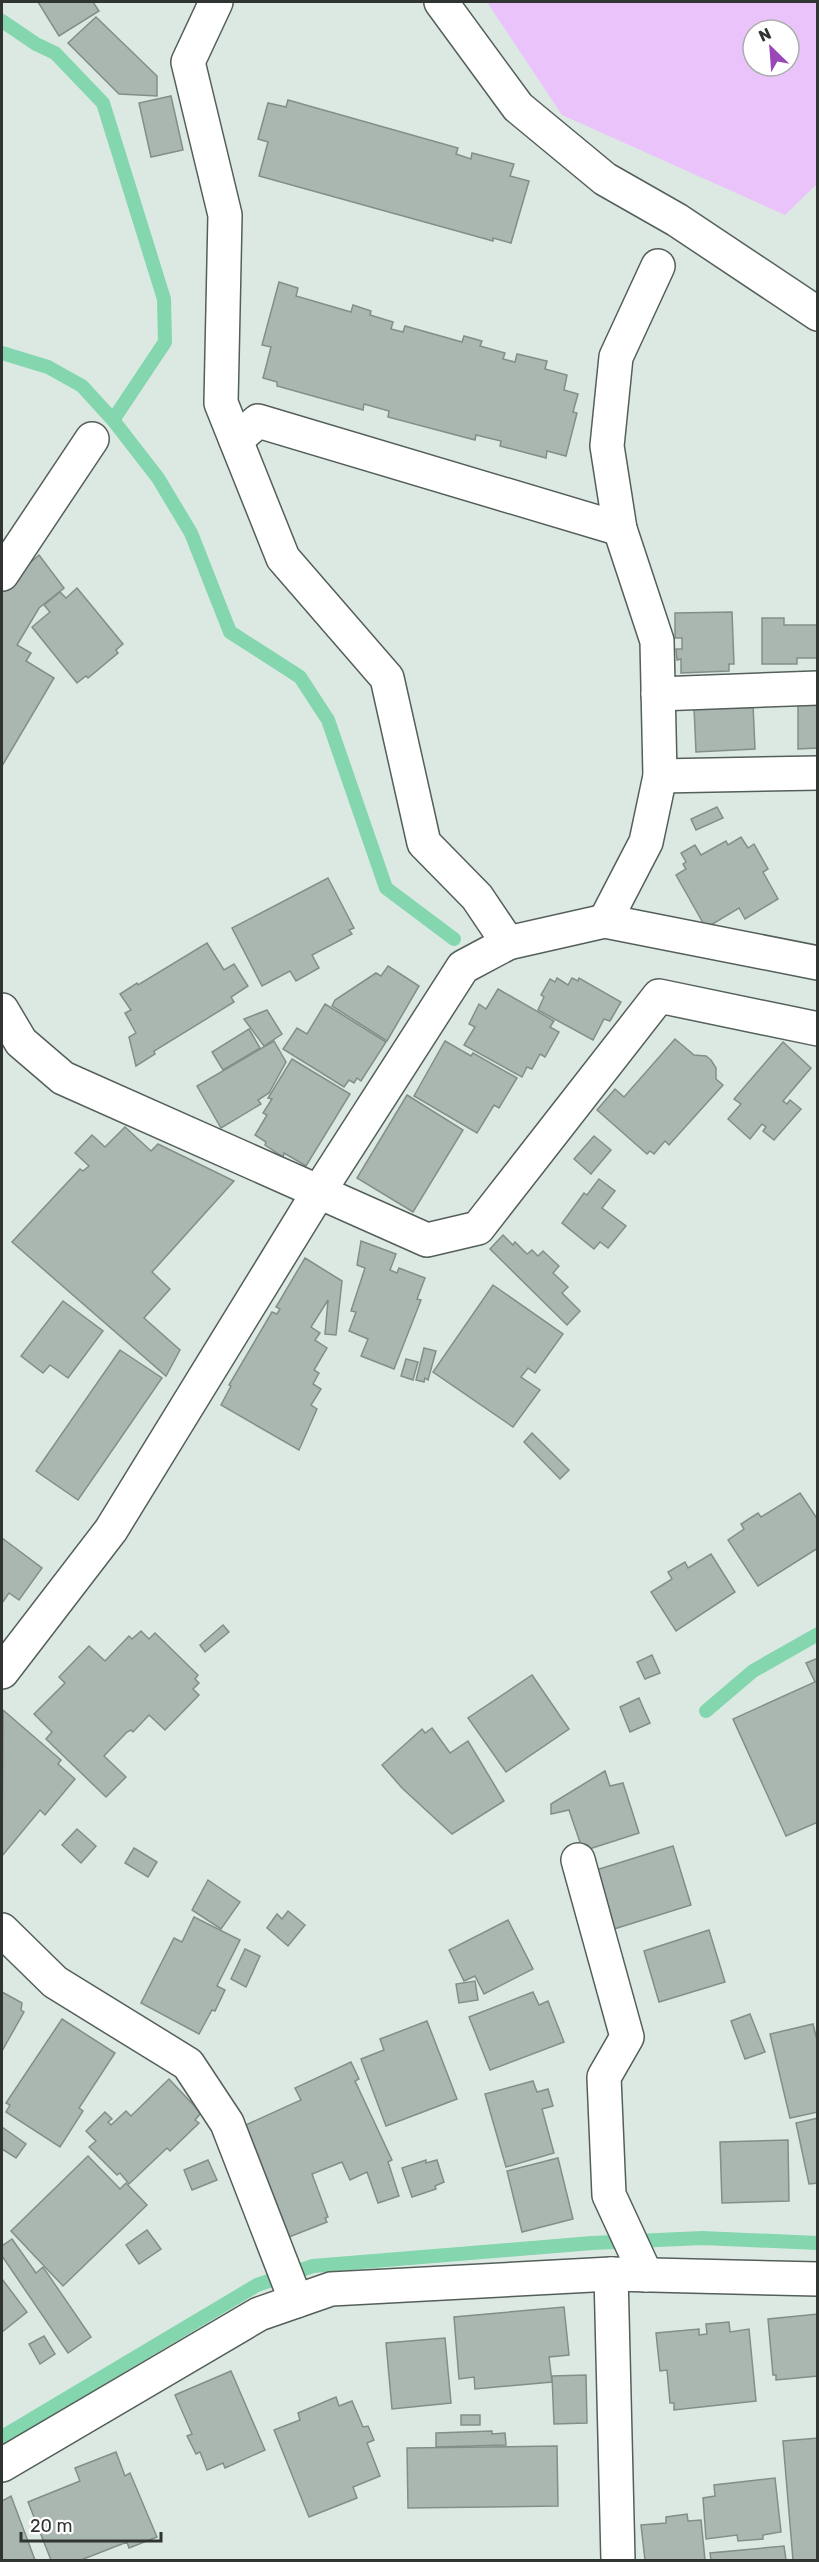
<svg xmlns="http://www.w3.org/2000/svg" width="819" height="2562" viewBox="0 0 819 2562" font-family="Rubik,sans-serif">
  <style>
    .green { fill: #ebc3fb; fill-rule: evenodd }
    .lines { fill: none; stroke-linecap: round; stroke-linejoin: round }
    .stream { stroke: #83d6ae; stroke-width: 14 }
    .building { fill: #aab7b0; stroke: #828e87; stroke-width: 1.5 }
    .minor-casing { stroke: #545f59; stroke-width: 36 }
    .minor { stroke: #fff; stroke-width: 33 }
  </style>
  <rect width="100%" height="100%" fill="#dce9e2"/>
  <!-- green -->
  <path class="green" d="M 487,2 L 817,2 L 817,184 L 785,215 L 562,115 ZM 753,30 L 789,30 L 789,66 L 753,66 Z"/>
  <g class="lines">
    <!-- stream -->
    <g class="stream">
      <polyline points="2,21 36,44 55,53 103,103 164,299 165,342 113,420"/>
      <polyline points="2,353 48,367 82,386 113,420 158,478 191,533 230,632 300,677 328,720 386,888 454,939"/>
      <polyline points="706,1711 753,1671 818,1634"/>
      <polyline points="2,2437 257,2285 313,2266 592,2243 702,2238 818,2243"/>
    </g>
  </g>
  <!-- building -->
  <g class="building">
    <polygon points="38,2 93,2 99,11 59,36"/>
    <polygon points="96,17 157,76 157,96 119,94 68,43"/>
    <polygon points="171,96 183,150 151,157 139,103"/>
    <polygon points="288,100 458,148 456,154 471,159 472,153 514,164 510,176 529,181 511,243 493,238 493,241 259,176 268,142 258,139 268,103 286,107"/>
    <polygon points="279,282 298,288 296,296 351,312 353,305 371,311 370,315 393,322 391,329 403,332 405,326 462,342 464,336 482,341 480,346 505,353 503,359 515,362 517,354 547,361 545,369 567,375 564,390 578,394 573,412 577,413 566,456 547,451 546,458 500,446 501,441 476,435 475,440 388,417 389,411 364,404 363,410 277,386 277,382 263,378 271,347 262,345"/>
    <polygon points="39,555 64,588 39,608 17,645 31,653 26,661 54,678 2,766 2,587"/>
    <polygon points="77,588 123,644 116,650 118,653 88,678 86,676 77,683 32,627 50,612 44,605 60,592 66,598"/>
    <polygon points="732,612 734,664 729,664 729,671 681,673 681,659 677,660 676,649 682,649 682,638 675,638 675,613"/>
    <polygon points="762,618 784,618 784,625 818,625 818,658 797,658 797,664 762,664"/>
    <polygon points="798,704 818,704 818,748 798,749"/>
    <polygon points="753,705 755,749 696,752 694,708"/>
    <polygon points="717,807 723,818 696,830 691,819"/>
    <polygon points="741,837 748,848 754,844 768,869 763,872 778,899 745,919 739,908 706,928 676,875 686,869 683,864 686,862 681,853 695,845 701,855 726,841 728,845"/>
    <polygon points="328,878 354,928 349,930 352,934 312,955 319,968 296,981 290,971 262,986 232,928"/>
    <polygon points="207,943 224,970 234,964 248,986 231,997 234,1002 154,1051 155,1054 136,1066 129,1037 136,1033 125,1013 131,1010 120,994 137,983 138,985"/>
    <polygon points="388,966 419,986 387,1041 332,1006 335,1000 376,973 381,976"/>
    <polygon points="557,978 568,985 572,978 578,981 579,978 621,1002 610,1021 604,1019 593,1040 538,1010 544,997 541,995 550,979 555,982"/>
    <polygon points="498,989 554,1021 550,1027 559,1032 545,1057 540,1054 532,1069 527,1067 522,1077 464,1045 475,1027 469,1024 479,1004 486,1009"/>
    <polygon points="325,1004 386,1042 361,1081 357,1078 354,1083 349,1080 344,1087 283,1049 297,1028 307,1034"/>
    <polygon points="267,1010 282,1034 264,1046 244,1019"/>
    <polygon points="249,1029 260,1048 223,1070 212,1052"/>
    <polygon points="675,1039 694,1055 706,1056 711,1060 716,1068 716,1079 723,1085 669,1145 665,1141 654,1154 650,1151 647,1154 597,1110 615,1089 624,1097"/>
    <polygon points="274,1041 286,1062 269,1093 258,1100 261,1104 221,1128 197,1086"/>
    <polygon points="445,1041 471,1056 473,1053 517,1078 499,1108 494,1105 477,1133 414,1096"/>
    <polygon points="783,1042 811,1068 783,1101 787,1104 790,1100 801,1109 774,1140 763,1131 766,1127 762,1124 750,1139 728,1119 741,1104 734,1099"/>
    <polygon points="292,1059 350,1094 306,1166 284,1153 283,1157 265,1145 266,1142 255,1135 267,1115 263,1113 272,1099 268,1098"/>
    <polygon points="407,1095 463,1130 413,1212 357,1178"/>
    <polygon points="125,1127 151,1151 158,1144 234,1181 152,1272 170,1289 144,1318 180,1350 166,1376 12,1242 80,1169 83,1171 89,1166 75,1153 92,1135 105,1147"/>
    <polygon points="594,1136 611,1150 591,1174 574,1159"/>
    <polygon points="599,1179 615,1191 602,1208 626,1226 608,1248 600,1242 594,1249 562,1223 584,1193 587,1195"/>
    <polygon points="503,1235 513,1245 515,1242 527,1254 532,1250 538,1256 543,1251 559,1266 553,1273 568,1287 562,1293 580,1311 567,1325 490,1249"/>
    <polygon points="361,1241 396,1254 390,1270 397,1273 399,1268 425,1278 417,1299 421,1300 394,1369 361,1356 368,1339 349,1331 356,1312 351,1311 365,1268 357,1265"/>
    <polygon points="305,1258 342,1281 336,1335 325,1334 328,1300 311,1327 320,1333 315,1340 327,1348 314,1370 319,1373 313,1384 321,1389 311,1405 317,1409 299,1450 221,1405 231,1386 229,1385 272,1312 277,1314 280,1309 276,1307"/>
    <polygon points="493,1285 563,1334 535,1373 528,1368 521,1377 540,1390 513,1427 433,1372"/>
    <polygon points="63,1301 103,1331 68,1378 50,1365 43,1373 21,1356"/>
    <polygon points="424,1348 436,1351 428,1380 425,1378 424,1382 416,1380"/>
    <polygon points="120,1350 162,1378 78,1500 36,1471"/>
    <polygon points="406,1359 418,1362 413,1380 401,1376"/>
    <polygon points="532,1433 569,1470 560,1479 524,1442"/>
    <polygon points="800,1493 818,1520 818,1548 758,1586 728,1540 744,1529 741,1524 758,1513 761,1517"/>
    <polygon points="2,1538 42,1568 19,1600 9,1593 2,1603"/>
    <polygon points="711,1554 735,1592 676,1631 651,1592 672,1579 668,1572 685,1562 688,1568"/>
    <polygon points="223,1625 229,1632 205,1652 200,1645"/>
    <polygon points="141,1631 149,1639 155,1633 198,1675 195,1679 199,1683 193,1689 199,1695 165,1730 149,1715 133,1732 131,1730 127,1732 104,1756 126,1777 106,1797 46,1739 52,1732 34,1714 65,1683 59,1677 89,1646 105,1661 129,1636 132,1639"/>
    <polygon points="652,1655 660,1673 645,1679 637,1662"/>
    <polygon points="818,1658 818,1822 786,1836 733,1719 815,1682 806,1663"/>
    <polygon points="532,1675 569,1729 506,1772 468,1718"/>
    <polygon points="639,1698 650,1723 630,1732 620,1707"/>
    <polygon points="3,1710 61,1760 58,1764 75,1779 45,1815 40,1810 2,1856"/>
    <polygon points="432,1728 450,1753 468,1741 504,1801 452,1834 402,1788 382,1765 422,1729 425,1733"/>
    <polygon points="605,1771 610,1786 623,1783 639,1833 583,1851 569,1810 551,1814 551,1804"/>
    <polygon points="77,1829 96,1846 81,1863 62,1845"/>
    <polygon points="673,1846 691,1905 614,1929 596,1870"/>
    <polygon points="134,1848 157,1862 148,1877 125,1863"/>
    <polygon points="208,1880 240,1902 221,1929 192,1910"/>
    <polygon points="288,1911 305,1925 288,1946 267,1928 277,1914 282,1919"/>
    <polygon points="194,1917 240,1940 217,1986 225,1990 215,2011 212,2010 199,2034 141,2003 174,1938 182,1942"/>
    <polygon points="508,1920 533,1969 484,1994 475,1976 464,1981 449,1950"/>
    <polygon points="709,1930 725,1982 659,2002 644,1951"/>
    <polygon points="245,1949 260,1956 246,1987 231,1979"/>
    <polygon points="475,1981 478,2000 459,2003 456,1984"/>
    <polygon points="2,1992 22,2003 21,2010 24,2012 2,2051"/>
    <polygon points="533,1992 539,2005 548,2001 564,2042 490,2070 469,2017"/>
    <polygon points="750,2014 765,2052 745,2059 731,2021"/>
    <polygon points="62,2019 115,2053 79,2108 83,2111 60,2147 6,2112 10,2105 6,2103"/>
    <polygon points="427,2021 457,2099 386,2126 361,2059 384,2050 380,2039"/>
    <polygon points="813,2024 818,2044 818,2112 790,2118 770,2034"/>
    <polygon points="351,2062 359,2079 355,2081 392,2160 388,2162 399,2196 378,2203 367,2172 350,2180 342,2162 312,2174 328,2217 325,2218 327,2222 289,2237 287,2233 281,2235 237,2129 301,2100 295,2088"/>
    <polygon points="169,2079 201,2113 195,2120 199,2123 170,2151 167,2148 129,2184 120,2173 117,2175 89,2147 96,2141 86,2131 105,2112 112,2119 108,2122 111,2125 126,2111 131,2116"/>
    <polygon points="533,2081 537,2092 548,2089 553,2106 542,2109 554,2153 506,2167 485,2094"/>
    <polygon points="818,2118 818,2183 809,2184 796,2123"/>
    <polygon points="2,2127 26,2144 16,2158 2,2149"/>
    <polygon points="788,2140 789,2201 722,2203 720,2142"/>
    <polygon points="88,2156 120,2189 126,2183 147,2205 63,2286 11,2231"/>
    <polygon points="558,2158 573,2219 522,2232 507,2171"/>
    <polygon points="208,2160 217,2180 192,2190 184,2170"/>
    <polygon points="426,2160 426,2163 437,2160 444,2182 435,2186 436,2189 412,2197 402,2168"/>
    <polygon points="147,2230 161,2249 139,2264 126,2245"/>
    <polygon points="12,2239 36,2273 43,2267 91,2337 68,2353 2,2256 2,2246"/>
    <polygon points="2,2279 27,2312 2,2332"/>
    <polygon points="564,2307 569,2355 549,2357 552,2382 475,2389 474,2377 459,2379 454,2317"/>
    <polygon points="818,2314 818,2376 776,2380 776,2375 773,2375 768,2319"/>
    <polygon points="729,2322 730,2332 749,2329 756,2401 674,2410 674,2403 670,2403 667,2370 660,2371 656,2333 699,2329 699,2335 707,2334 706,2324"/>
    <polygon points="44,2336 55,2354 40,2364 29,2344"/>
    <polygon points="445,2338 451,2403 392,2409 386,2343"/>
    <polygon points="231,2371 265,2450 225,2468 223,2463 207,2470 200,2452 196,2454 187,2436 192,2434 175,2395"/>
    <polygon points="586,2375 587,2423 554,2424 552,2376"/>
    <polygon points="336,2397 339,2406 352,2401 363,2427 368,2426 374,2440 367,2443 380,2476 353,2487 357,2498 309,2517 274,2430 300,2420 298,2413"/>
    <rect x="461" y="2415" width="19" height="10"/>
    <polygon points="492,2431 492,2434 505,2433 506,2445 436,2447 436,2433"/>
    <polygon points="818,2438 818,2560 793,2560 783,2441"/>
    <polygon points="557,2446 558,2506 408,2508 407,2448"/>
    <polygon points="116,2452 125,2476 130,2473 157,2537 129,2548 127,2542 81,2560 51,2560 28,2502 80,2481 75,2468"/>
    <polygon points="775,2478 781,2532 763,2535 763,2539 738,2541 737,2535 706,2539 703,2498 715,2496 714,2485"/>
    <polygon points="11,2496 35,2560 2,2560 2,2501"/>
    <polygon points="687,2514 688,2521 701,2520 705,2560 645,2560 641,2525 666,2523 666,2517"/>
    <polygon points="784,2546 786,2560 711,2560 710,2553"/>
  </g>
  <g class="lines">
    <!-- minor casing -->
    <g class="minor-casing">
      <g id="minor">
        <polyline points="216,2 188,62 225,215 221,403 283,558 387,678 424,843 477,897 508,943"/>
        <polyline points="441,2 518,107 605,179 677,220 818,314"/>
        <polyline points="236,440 258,421 620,529"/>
        <polyline points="2,574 92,439"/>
        <polyline points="658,694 818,688"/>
        <polyline points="660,776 818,773"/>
        <polyline points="605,921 646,842 660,776 657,641 620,529 607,446 616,357 658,266"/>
        <polyline points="2,1010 21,1042 63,1078 427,1240 478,1228 659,996 818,1029"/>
        <polyline points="2,1672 111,1530 318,1193 463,967 508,943 605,921 818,963"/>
        <polyline points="578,1860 627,2037 604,2077 609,2195 646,2275"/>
        <polyline points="2,1930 55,1982 188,2064 227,2123 296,2301"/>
        <polyline points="611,2274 618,2560"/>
        <polyline points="2,2465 259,2314 331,2289 611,2274 818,2279"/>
      </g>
    </g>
    <!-- minor -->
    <use href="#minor" class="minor"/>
  </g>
  <!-- border -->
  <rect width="819" height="2562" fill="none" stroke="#303532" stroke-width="6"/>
  <!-- north arrow -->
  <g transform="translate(771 48) rotate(335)"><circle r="28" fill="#ffffff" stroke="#acaead" stroke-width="1.5"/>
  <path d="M0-4.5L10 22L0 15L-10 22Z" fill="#9a48b7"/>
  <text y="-9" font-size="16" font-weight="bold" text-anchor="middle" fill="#303532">N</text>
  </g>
  <!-- scale -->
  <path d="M21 2532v9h140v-9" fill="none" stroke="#303532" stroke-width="3"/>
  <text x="30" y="2532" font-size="18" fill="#303532" stroke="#ffffff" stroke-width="4.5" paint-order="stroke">20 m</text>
</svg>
